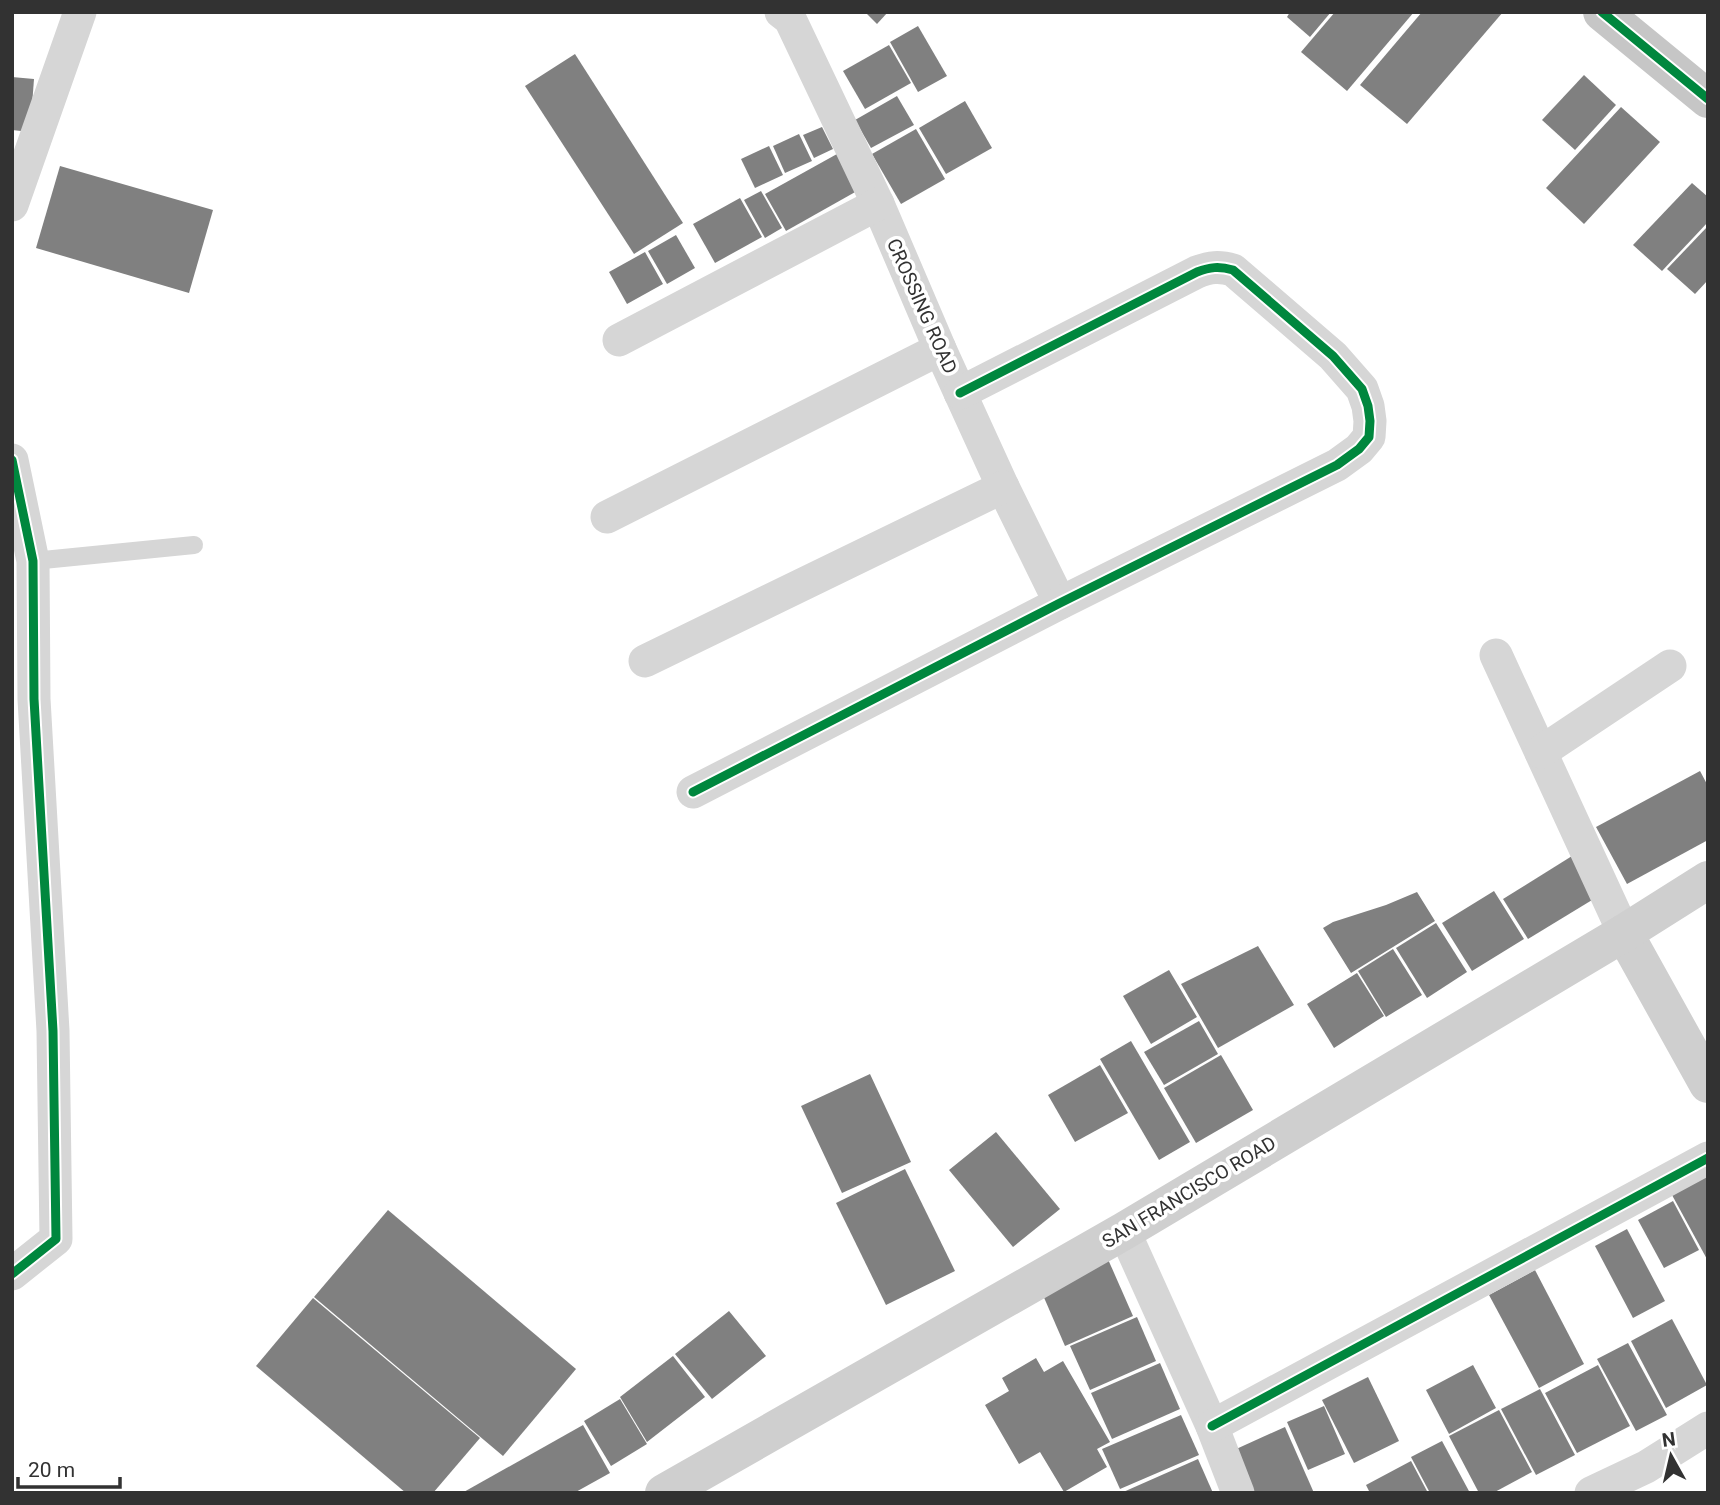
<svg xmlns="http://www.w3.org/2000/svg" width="1720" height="1505" viewBox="0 0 1720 1505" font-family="Roboto,sans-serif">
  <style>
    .building { fill: #808080 }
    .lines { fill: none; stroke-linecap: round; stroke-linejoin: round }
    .service { stroke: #d6d6d6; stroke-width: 18 }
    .minor { stroke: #d6d6d6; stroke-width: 33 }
    .secondary { stroke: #cfcfcf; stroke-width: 38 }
    .trunk { stroke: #c6c6c6; stroke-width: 38 }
    .cycleway-casing { stroke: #fff; stroke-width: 13 }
    .cycleway { stroke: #00873e; stroke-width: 9 }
    .labels { text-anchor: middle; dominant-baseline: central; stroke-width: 7; stroke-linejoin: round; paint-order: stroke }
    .street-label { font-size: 19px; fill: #323232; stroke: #fff }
  </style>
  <rect width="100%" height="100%" fill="#fff"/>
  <!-- building -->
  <g class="building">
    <polygon points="865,12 888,12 877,24"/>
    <polygon points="1290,12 1331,12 1310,37 1287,17"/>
    <polygon points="1335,12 1414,12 1347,91 1301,52"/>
    <polygon points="1422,12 1503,12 1407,124 1360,85"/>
    <polygon points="918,26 947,76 918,92 890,42"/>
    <polygon points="889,45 911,83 865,109 843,71"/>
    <polygon points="575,54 683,223 634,254 525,86"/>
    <polygon points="1584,75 1616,105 1575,150 1542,120"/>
    <polygon points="12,77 34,79 30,132 12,130"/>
    <polygon points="897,96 914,125 871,148 855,120"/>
    <polygon points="965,101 992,148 946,174 919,128"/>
    <polygon points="1621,107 1660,142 1584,224 1546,188"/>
    <polygon points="822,127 833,149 814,158 803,135"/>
    <polygon points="916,129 945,179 901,204 872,154"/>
    <polygon points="799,134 812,161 785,173 773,146"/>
    <polygon points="769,146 783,175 755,188 741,159"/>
    <polygon points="837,154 857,191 786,231 765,194"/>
    <polygon points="60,166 213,210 189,293 36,248"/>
    <polygon points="1692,183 1708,197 1708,222 1662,271 1633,245"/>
    <polygon points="761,191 782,228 765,238 744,200"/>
    <polygon points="740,198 762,237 715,263 693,224"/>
    <polygon points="1708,226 1708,280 1695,294 1667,269"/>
    <polygon points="676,235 695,268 667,284 648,251"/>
    <polygon points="645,252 663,284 627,304 609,272"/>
    <polygon points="1700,771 1708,786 1708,840 1627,884 1596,827"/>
    <polygon points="1572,856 1597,897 1528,939 1503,899"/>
    <polygon points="1494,891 1524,939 1472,971 1442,923"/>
    <polygon points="1417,892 1435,921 1351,973 1323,928 1333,922 1386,905"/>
    <polygon points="1436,923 1467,972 1427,998 1396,948"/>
    <polygon points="1258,946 1294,1005 1218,1048 1181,984"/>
    <polygon points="1393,949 1422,995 1386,1017 1358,971"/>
    <polygon points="1169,970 1197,1017 1151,1044 1123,996"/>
    <polygon points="1357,973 1384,1016 1334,1048 1307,1004"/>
    <polygon points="1199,1021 1218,1054 1164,1085 1144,1052"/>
    <polygon points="1131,1041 1190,1142 1159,1160 1100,1059"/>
    <polygon points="1221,1055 1253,1110 1196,1143 1164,1088"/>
    <polygon points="1100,1065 1128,1113 1075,1142 1048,1095"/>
    <polygon points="870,1074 911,1162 842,1193 801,1106"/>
    <polygon points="996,1132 1060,1209 1013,1247 949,1170"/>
    <polygon points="905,1169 955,1271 886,1305 836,1203"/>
    <polygon points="1708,1176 1708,1261 1672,1195"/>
    <polygon points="1673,1201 1699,1250 1664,1268 1638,1220"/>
    <polygon points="388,1210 576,1369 503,1456 314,1297"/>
    <polygon points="1627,1229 1665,1301 1633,1318 1595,1246"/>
    <polygon points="1107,1257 1133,1316 1065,1346 1039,1286"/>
    <polygon points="1535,1270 1584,1364 1539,1388 1489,1295"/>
    <polygon points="313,1298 480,1438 433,1493 406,1493 256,1366"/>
    <polygon points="729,1311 766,1356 712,1399 675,1354"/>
    <polygon points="1137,1317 1156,1361 1090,1390 1070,1346"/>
    <polygon points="1672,1319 1707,1385 1666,1408 1631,1341"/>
    <polygon points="1628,1343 1667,1415 1636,1431 1597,1359"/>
    <polygon points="673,1356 705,1397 647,1442 620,1397"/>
    <polygon points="1036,1358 1044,1372 1063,1361 1110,1442 1097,1449 1107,1467 1064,1492 1040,1452 1019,1464 985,1405 1009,1391 1002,1378"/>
    <polygon points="1160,1363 1180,1409 1112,1439 1091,1393"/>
    <polygon points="1473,1365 1496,1408 1449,1434 1426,1390"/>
    <polygon points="1598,1365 1630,1426 1577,1453 1545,1393"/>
    <polygon points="1368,1377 1399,1441 1354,1463 1322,1400"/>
    <polygon points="1540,1389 1575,1455 1536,1475 1501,1409"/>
    <polygon points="620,1399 647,1444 611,1466 584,1421"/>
    <polygon points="1324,1406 1345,1454 1308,1470 1287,1422"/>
    <polygon points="1499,1410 1532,1472 1493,1493 1479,1493 1449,1436"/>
    <polygon points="1181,1415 1199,1455 1120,1489 1102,1449"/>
    <polygon points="583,1425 610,1473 574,1493 462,1493"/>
    <polygon points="1285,1427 1314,1493 1252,1493 1234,1450"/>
    <polygon points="1442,1441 1470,1493 1430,1493 1411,1457"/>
    <polygon points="1198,1459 1213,1493 1121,1493"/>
    <polygon points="1411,1461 1428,1493 1370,1493 1366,1485"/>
  </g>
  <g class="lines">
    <!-- service -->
    <polyline class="service" points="33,561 194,545"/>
    <!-- minor -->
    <g class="minor">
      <polyline points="781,12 790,19 878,204 940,349 1003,487 1060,603"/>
      <polyline points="12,205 80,12"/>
      <polyline points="619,340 878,204"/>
      <polyline points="12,460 33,561 34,699 53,1031 56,1239 12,1274"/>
      <polyline points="607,517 940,349"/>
      <polyline points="1496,655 1624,933"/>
      <polyline points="645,661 1003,487"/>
      <polyline points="1541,752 1670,666"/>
      <path d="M 693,792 L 1060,603 L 1337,465 L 1359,449 L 1369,437 L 1370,421 L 1368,406 L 1362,389 L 1333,356 L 1233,270 C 1219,266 1210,267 1197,272 L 960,393"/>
      <polyline points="1124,1231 1212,1426 1238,1493"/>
      <polyline points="1212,1426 1708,1158"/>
      <polyline points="1591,1493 1646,1467 1708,1428"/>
    </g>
    <!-- secondary -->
    <g class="secondary">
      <polyline points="1624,933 1708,1084"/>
      <polyline points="664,1493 1124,1231 1624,933 1708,880"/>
    </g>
    <!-- trunk -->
    <polyline class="trunk" points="1602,12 1708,99"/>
    <!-- cycleway casing -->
    <g class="cycleway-casing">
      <g id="cycleway">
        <polyline points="1602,12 1708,99"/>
        <polyline points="12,460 33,561 34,699 53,1031 56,1239 12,1274"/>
        <path d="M 693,792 L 1060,603 L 1337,465 L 1359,449 L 1369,437 L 1370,421 L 1368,406 L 1362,389 L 1333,356 L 1233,270 C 1219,266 1210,267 1197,272 L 960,393"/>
        <polyline points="1212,1426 1708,1158"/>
      </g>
    </g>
    <!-- cycleway -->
    <use href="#cycleway" class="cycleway"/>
  </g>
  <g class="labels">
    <!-- street labels -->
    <g class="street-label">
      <text transform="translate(922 306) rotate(66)">CROSSING ROAD</text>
      <text transform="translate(1189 1192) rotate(-31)">SAN FRANCISCO ROAD</text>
    </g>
  </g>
  <!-- border -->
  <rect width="1720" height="1505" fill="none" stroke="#323232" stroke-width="28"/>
  <!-- north arrow -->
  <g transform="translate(1671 1456) rotate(352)" stroke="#ffffff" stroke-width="5" paint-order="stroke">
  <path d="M0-5L12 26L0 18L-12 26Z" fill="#323232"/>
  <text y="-10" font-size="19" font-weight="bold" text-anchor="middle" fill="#323232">N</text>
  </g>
  <!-- scale -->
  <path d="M18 1477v10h102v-10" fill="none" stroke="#323232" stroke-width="3.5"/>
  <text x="28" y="1477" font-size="21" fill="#323232" stroke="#ffffff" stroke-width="5" paint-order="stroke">20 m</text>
</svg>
